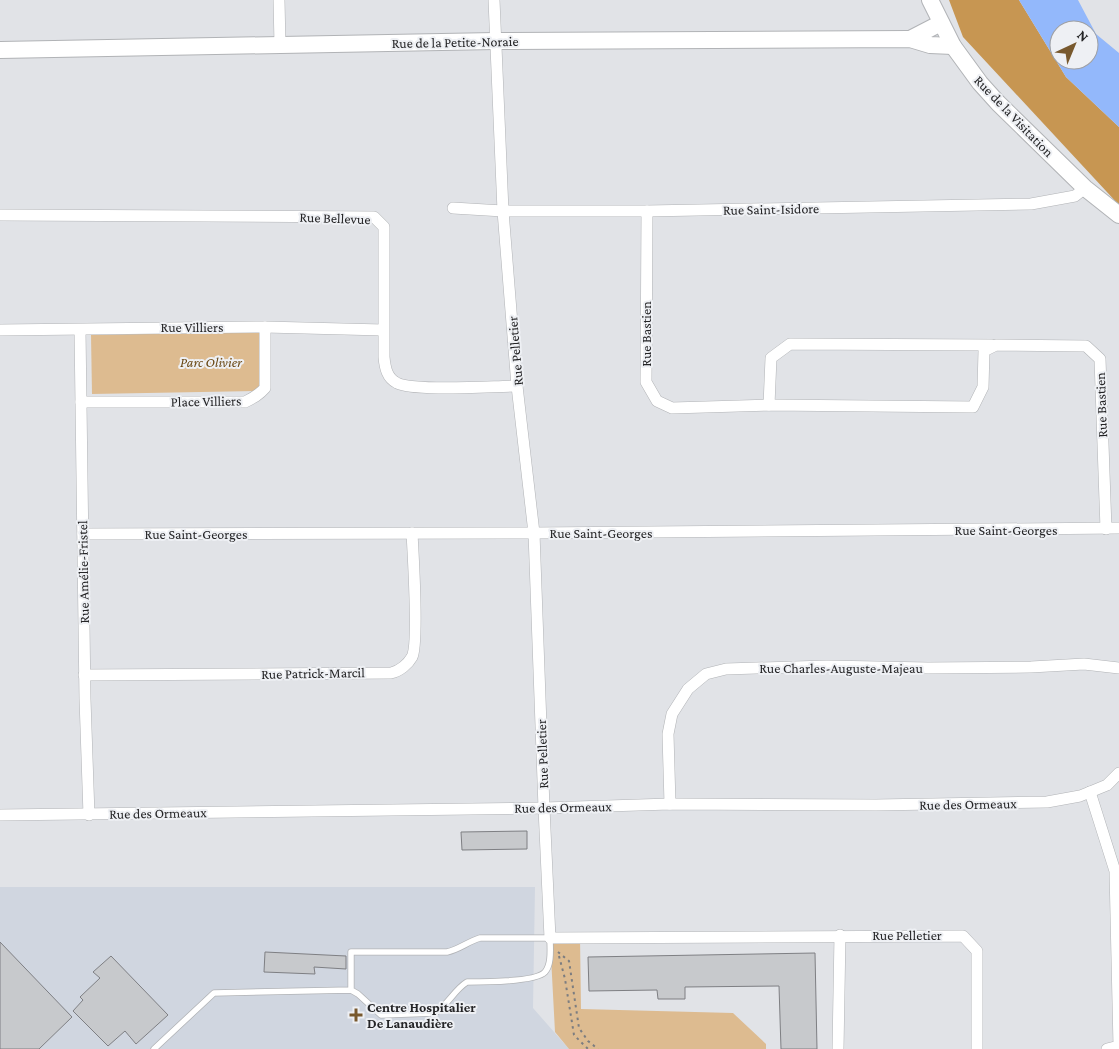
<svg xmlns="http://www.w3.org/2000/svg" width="1119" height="1049" viewBox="0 0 1119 1049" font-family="'Crimson Pro',serif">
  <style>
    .built { fill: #d0d6e0 }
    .green { fill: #ddbb90 }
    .forest { fill: #c79652 }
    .water { fill: #93b8fb; fill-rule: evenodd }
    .building { fill: #c7c9cc; stroke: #7e7f83 }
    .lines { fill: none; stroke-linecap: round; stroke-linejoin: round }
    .lane-casing { stroke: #b1b3b6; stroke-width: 7 }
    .street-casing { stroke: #b1b3b6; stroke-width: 12 }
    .secondary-casing { stroke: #b1b3b6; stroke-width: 18 }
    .path { stroke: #7c7d80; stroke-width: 2; stroke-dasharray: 2.5 4; stroke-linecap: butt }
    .lane { stroke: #fff; stroke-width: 5.5 }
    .street { stroke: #fff; stroke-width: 11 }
    .secondary { stroke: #fff; stroke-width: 16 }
    .poi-dot { fill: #78592e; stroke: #eef0f4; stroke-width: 2 }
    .labels { text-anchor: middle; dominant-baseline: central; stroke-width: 4; stroke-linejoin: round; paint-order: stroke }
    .street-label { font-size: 14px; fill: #252527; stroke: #eef0f4 }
    .park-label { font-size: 14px; font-style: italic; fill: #694713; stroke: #eef0f4 }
    .poi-label { font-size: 14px; font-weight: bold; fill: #252527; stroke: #eef0f4; text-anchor: start }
  </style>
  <rect width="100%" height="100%" fill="#e1e3e7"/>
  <!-- built -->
  <polygon class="built" points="0,887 535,887 533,1008 569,1049 0,1049"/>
  <!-- green -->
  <g class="green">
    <polygon points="260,332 261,391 92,394 91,335"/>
    <polygon points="580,937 581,1009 733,1013 766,1044 766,1049 569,1049 555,1032 550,938"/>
  </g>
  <!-- forest -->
  <polygon class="forest" points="949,0 1019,0 1066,77 1119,127 1119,205 963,37"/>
  <!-- water -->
  <path class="water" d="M 1019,0 L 1078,0 L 1096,34 L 1119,53 L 1119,127 L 1066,77 ZM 1059,30 L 1089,30 L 1089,60 L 1059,60 Z"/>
  <!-- building -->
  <g class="building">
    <polygon points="527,831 527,849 462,850 461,832"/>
    <polygon points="0,942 72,1017 39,1049 0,1049"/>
    <polygon points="265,952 346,956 346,969 314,967 315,974 264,972"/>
    <polygon points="815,953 817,1049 781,1049 779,986 685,987 685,999 658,999 657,990 589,991 588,957"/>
    <polygon points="111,956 168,1015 136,1044 125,1031 108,1046 73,1011 83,1000 80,997 100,978 93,972"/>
  </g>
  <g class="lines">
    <!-- lane casing -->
    <g class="lane-casing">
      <path id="lane" d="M 154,1049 L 214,993 L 351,990 L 358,994 L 381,1015 L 435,1013 C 448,1005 454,990 467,982 C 483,982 536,982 545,972 C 552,964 550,948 550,938 L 480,938 C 467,942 460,949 447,952 L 351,952 L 351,990"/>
    </g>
    <!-- street casing -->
    <g class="street-casing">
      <g id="street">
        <polyline points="279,0 280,45"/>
        <polyline points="494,0 503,211 517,386 534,533 544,808 550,938 963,936 977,951 977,1049"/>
        <polyline points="453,208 503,211 647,211 1031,204 1075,196 1085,188"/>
        <polyline points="647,211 646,382 657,401 672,408 769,405 973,407 983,387 984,351 996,345 1086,346 1100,359 1106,529"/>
        <path d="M 0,215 L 374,217 L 384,227 L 384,357 C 385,368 387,378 397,383 C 414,392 495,386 517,386"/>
        <polyline points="0,330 265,327 383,330"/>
        <polyline points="80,330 85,699 89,815"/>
        <path d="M 81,402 L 245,402 C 253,398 259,395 265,388 L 265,327"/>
        <polyline points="769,405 771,358 790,344 992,345"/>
        <polyline points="83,534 534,533 1119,528"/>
        <path d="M 84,675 L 391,673 C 400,671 408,664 412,657 C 419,644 413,553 412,533"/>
        <polyline points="1090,792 1115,871 1119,1046 1107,1049"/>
        <polyline points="670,804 668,734 672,714 688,689 706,674 726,669 827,666 928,668 1031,667 1084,664 1119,668"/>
        <polyline points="0,815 544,808 670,804 876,805 1047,802 1080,796 1090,792 1107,785 1119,773"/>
        <polyline points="838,1049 840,935"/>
      </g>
    </g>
    <!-- secondary casing -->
    <g class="secondary-casing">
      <g id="secondary">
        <polyline points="930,0 953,46 980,83 998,103 1085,188 1119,215"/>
        <polyline points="910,39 941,23"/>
        <polyline points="0,50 495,41 910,39 930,45 953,46"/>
      </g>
    </g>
    <!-- path -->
    <g class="path">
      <polyline points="558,952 569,961 579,1028 588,1041 598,1049"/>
      <polyline points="559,956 565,979 574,1035 588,1049"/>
    </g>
    <!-- lane -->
    <use href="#lane" class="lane"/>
    <!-- street -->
    <use href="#street" class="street"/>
    <!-- secondary -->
    <use href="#secondary" class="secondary"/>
  </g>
  <!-- markers -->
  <path class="poi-dot" d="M353.5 1007.5h5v5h5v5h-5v5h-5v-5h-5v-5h5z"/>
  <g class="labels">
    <!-- street labels -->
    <g class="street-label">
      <text transform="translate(455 42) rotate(-1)">Rue de la Petite-Noraie</text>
      <text transform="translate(1014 116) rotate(46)">Rue de la Visitation</text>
      <text transform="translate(771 209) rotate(-1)">Rue Saint-Isidore</text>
      <text transform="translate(335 218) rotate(2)">Rue Bellevue</text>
      <text x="192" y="327">Rue Villiers</text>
      <text transform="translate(646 334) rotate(-90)">Rue Bastien</text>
      <text transform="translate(515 351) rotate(-95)">Rue Pelletier</text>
      <text transform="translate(206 401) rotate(-1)">Place Villiers</text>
      <text transform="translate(1101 405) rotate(-92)">Rue Bastien</text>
      <text x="1006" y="530">Rue Saint-Georges</text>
      <text x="601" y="533">Rue Saint-Georges</text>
      <text x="196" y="534">Rue Saint-Georges</text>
      <text transform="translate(83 572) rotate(-91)">Rue Amélie-Fristel</text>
      <text x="841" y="668">Rue Charles-Auguste-Majeau</text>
      <text transform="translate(313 673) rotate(-1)">Rue Patrick-Marcil</text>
      <text transform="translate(542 754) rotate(-92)">Rue Pelletier</text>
      <text transform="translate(968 804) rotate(-1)">Rue des Ormeaux</text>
      <text transform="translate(563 807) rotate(-1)">Rue des Ormeaux</text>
      <text transform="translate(158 813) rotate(-1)">Rue des Ormeaux</text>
      <text x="907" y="935">Rue Pelletier</text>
    </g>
    <!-- park labels -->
    <g class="park-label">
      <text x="211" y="362">Parc Olivier</text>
    </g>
    <!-- poi labels -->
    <g class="poi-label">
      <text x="367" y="1007">Centre Hospitalier<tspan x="367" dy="16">De Lanaudière</tspan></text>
    </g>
  </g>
  <!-- north arrow -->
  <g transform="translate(1074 45) rotate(44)"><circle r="24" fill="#eef0f4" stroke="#9e9fa2"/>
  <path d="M0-4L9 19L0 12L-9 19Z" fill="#78592e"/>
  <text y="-8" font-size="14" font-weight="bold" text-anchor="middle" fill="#252527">N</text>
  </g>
</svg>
